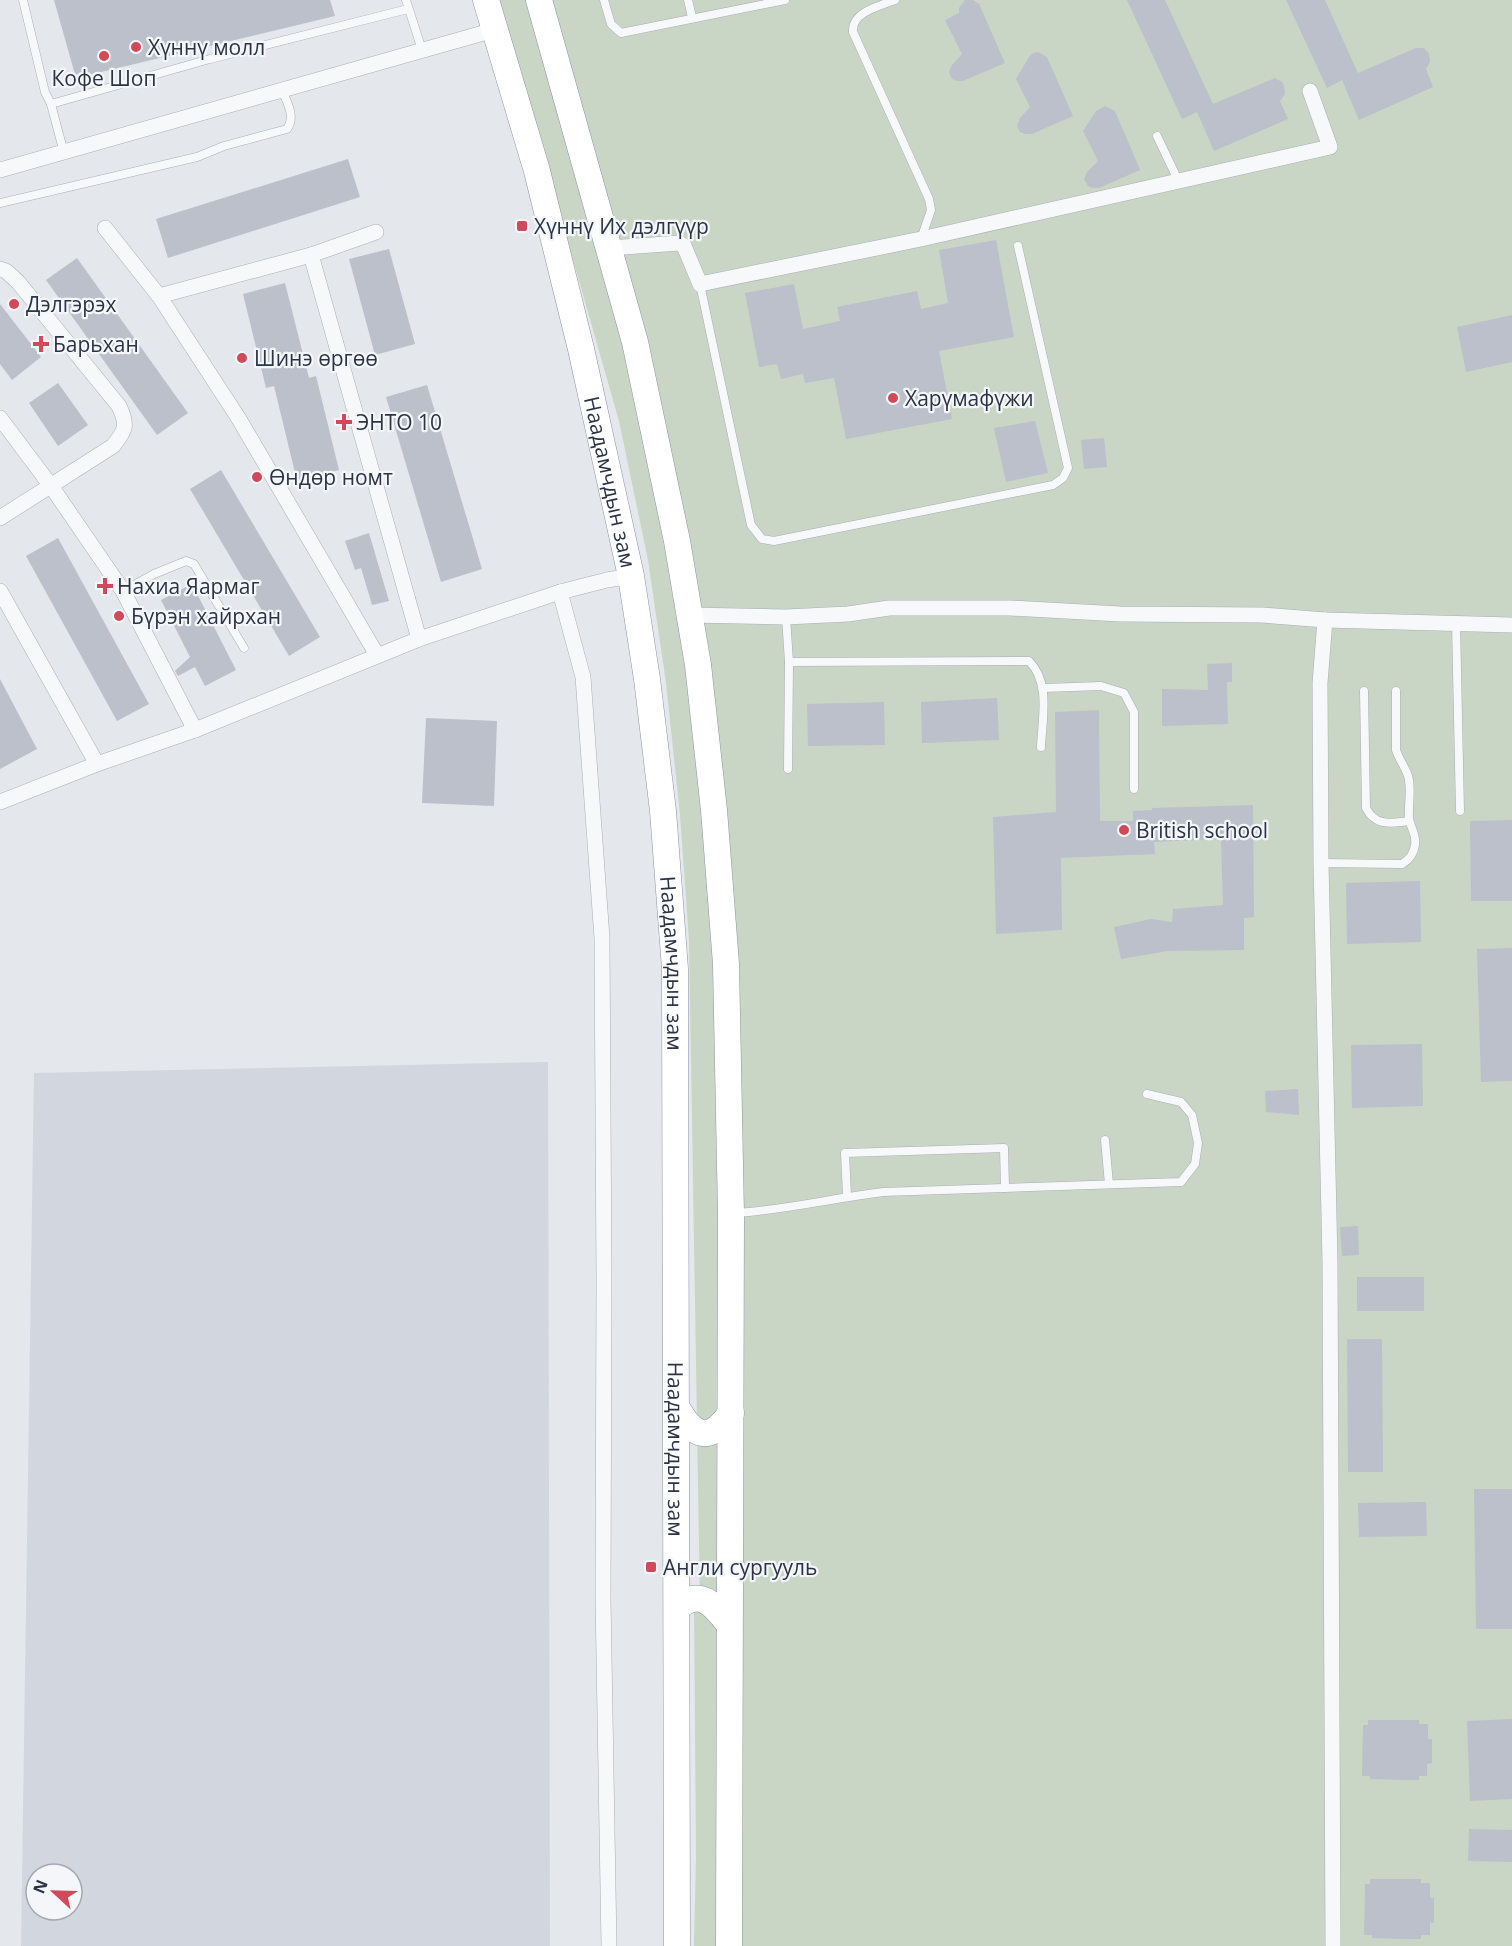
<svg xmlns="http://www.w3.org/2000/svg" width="1512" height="1946" viewBox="0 0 1512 1946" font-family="'Open Sans',sans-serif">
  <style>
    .built { fill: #d2d6de; fill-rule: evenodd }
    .green { fill: #c9d6c5 }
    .building { fill: #bbc0ca }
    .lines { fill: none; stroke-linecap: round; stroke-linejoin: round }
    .service-casing { stroke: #a9aeb7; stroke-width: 9 }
    .minor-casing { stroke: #a9aeb7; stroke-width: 16 }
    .trunk-casing { stroke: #8b94a3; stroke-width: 27 }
    .service { stroke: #f7f8fa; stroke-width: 8 }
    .minor { stroke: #f7f8fa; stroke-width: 15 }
    .trunk { stroke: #fff; stroke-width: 26 }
    .poi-dot { fill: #d1495b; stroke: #f4f6f9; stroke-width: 2 }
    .labels { text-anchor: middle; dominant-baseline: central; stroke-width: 4.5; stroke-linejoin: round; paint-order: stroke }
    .poi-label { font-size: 21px; fill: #2b3445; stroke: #f4f6f9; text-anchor: start }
    .street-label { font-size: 21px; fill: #2b3445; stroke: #f4f6f9 }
  </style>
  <rect width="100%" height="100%" fill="#e4e7ec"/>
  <!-- built -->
  <path class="built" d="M 548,1062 L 550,1946 L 21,1946 L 34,1073 ZM 36,1874 L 72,1874 L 72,1910 L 36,1910 Z"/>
  <!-- green -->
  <polygon class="green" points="499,0 1512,0 1512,1946 694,1946 696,1857 694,1609 700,1605 689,940 680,815 666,683 648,560 619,421"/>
  <!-- building -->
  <g class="building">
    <polygon points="54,0 330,0 335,16 76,78"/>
    <polygon points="965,0 973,0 979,4 1005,63 963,81 957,81 952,79 949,72 952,65 962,54 945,20 959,13 959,8"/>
    <polygon points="1127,0 1165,0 1213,104 1275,78 1282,82 1284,86 1285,94 1280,101 1288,119 1214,151 1197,112 1182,119"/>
    <polygon points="1286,0 1325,0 1358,73 1416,48 1424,48 1429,54 1430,62 1426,69 1433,87 1359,120 1342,80 1327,88"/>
    <polygon points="1038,52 1047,57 1073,116 1032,134 1025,134 1020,132 1017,126 1020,118 1030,107 1016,79 1029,57 1033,53"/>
    <polygon points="1105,106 1115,111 1140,170 1099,188 1092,188 1088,186 1084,179 1087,172 1098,161 1083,131 1096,111"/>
    <polygon points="348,159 360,197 168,258 156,219"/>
    <polygon points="996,240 1014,337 939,351 952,419 846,439 834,378 805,383 803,374 781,379 777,364 759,367 745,293 794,284 803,329 840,321 837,307 917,291 921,309 948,303 939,250"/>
    <polygon points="389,249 415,344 375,355 349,259"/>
    <polygon points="77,258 188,413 157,435 46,280"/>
    <polygon points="285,283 309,378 316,376 339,470 297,481 274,386 266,388 243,294"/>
    <polygon points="0,304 41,357 12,380 0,364"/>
    <polygon points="1512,315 1512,362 1466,372 1457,327"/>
    <polygon points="58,383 88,425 58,446 29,403"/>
    <polygon points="427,385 482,569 441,582 386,397"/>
    <polygon points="1035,421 1048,473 1006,482 994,428"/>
    <polygon points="1104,438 1107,467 1084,469 1081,440"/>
    <polygon points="221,470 320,637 289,656 190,489"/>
    <polygon points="369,533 389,601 372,605 361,568 355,570 345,541"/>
    <polygon points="58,538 149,704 117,721 26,556"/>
    <polygon points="192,584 236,670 205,686 195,667 178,676 175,671 190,657 161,600"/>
    <polygon points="1232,663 1232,682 1227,682 1228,724 1162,726 1162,689 1208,690 1207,664"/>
    <polygon points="0,679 37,749 0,769"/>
    <polygon points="997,698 999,740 922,743 921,702"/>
    <polygon points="884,702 885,745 808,746 807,704"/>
    <polygon points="1099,710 1100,821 1133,821 1133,811 1152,810 1152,808 1253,805 1254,917 1244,918 1244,950 1168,951 1121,959 1114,927 1151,919 1172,922 1173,909 1223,905 1221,839 1154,842 1155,854 1061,858 1062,930 996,934 993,817 1056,812 1055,712"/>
    <polygon points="426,718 497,721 494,806 422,803"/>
    <polygon points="1512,820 1512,901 1471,901 1470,821"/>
    <polygon points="1420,881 1421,942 1347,944 1346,883"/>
    <polygon points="1512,948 1512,1081 1481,1082 1477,949"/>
    <polygon points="1422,1044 1423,1106 1352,1108 1351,1045"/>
    <polygon points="1298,1089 1299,1115 1266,1112 1265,1091"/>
    <polygon points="1358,1226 1359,1255 1342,1256 1340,1227"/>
    <rect x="1357" y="1277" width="67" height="34"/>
    <polygon points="1347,1339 1382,1339 1383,1472 1348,1472"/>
    <polygon points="1474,1489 1512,1489 1512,1629 1476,1629"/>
    <polygon points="1426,1502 1427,1536 1359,1537 1358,1503"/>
    <polygon points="1512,1719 1512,1799 1470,1801 1467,1721"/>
    <polygon points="1368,1720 1419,1720 1419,1724 1428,1724 1428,1739 1432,1739 1432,1763 1427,1764 1427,1776 1419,1776 1419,1780 1402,1780 1370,1779 1370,1776 1362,1776 1363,1725 1368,1725"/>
    <polygon points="1469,1829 1512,1830 1512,1862 1468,1861"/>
    <polygon points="1370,1879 1421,1879 1421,1883 1430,1883 1430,1898 1434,1898 1434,1923 1430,1922 1430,1935 1421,1935 1421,1939 1404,1939 1372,1938 1372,1935 1364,1935 1365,1884 1370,1884"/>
  </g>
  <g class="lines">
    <!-- service casing -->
    <g class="service-casing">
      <g id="service">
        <polyline points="23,0 45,92 51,104 64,153"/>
        <polyline points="406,0 422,50"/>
        <polyline points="604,0 611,24 621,33 785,0"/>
        <polyline points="688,0 692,17"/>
        <path d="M 895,0 C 880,6 851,12 853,32 L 929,199 L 931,210 L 921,239"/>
        <polyline points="51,104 210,59 408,9"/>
        <polyline points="1157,136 1178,180"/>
        <path d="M 0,203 L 197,157 L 224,146 L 287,129 C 296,117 287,102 282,90"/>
        <polyline points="700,284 751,525 762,539 774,541 1053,485 1063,478 1068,468 1018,246"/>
        <polyline points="123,591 154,574 186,561 194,564 244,648"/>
        <polyline points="786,617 789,662 788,769"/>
        <polyline points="1456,623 1460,811"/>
        <path d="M 789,662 L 1029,661 C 1051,683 1042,719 1041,747"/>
        <polyline points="1044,688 1101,686 1124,693 1134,712 1134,789"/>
        <path d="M 1364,691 L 1366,808 C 1376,827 1390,823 1409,821"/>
        <path d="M 1321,863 L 1402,864 C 1409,860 1414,853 1415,845 C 1417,835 1410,827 1409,818 C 1408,805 1412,788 1408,776 C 1405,767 1399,759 1396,750 L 1396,691"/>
        <polyline points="1105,1140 1109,1184"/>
        <polyline points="847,1196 845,1153 1004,1148 1005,1188"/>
        <path d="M 736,1213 C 785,1210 834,1198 883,1192 L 1181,1182 L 1195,1164 L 1198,1143 L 1192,1115 L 1181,1102 L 1147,1094"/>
      </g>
    </g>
    <!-- minor casing -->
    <g class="minor-casing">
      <g id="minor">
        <polyline points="0,170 494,30"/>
        <polyline points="105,228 159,296 239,419 377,655"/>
        <polyline points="610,248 679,243 684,246 700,284 921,239 1330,147 1310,91"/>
        <polyline points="311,255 419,639"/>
        <path d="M 0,269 L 6,271 L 18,282 L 119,406 C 128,425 126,430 113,446 L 0,518"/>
        <polyline points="159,296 311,255 376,232"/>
        <polyline points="0,418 51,486 123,591 195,730"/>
        <polyline points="0,591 97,764"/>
        <polyline points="560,592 583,677 602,938 604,1282 603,1598 609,1946"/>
        <polyline points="689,615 786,617 848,614 889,608 1010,608 1120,614 1262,615 1325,620 1320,683 1321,863 1330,1261 1333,1946"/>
        <polyline points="1325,620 1512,625"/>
        <polyline points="0,802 97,764 195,730 419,639 560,592 607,580 631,576"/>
      </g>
    </g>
    <!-- trunk casing -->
    <g class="trunk-casing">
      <g id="trunk">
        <path id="s1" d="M 486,0 L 537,171 L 581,349 L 631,576 L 647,679 L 663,811 L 675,969 L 677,1946"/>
        <polyline points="539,0 635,342 677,541 698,665 714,810 726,964 731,1214 729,1946"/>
        <path d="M 677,1408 C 694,1438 710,1443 731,1413"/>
        <path d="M 677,1608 C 700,1587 714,1605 729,1624"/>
      </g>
    </g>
    <!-- service -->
    <use href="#service" class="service"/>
    <!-- minor -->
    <use href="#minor" class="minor"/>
    <!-- trunk -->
    <use href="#trunk" class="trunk"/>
  </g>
  <!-- markers -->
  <g class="poi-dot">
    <circle cx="136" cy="47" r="6"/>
    <circle cx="104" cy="56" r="6"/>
    <rect x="516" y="220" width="12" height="12" rx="3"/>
    <circle cx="14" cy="304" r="6"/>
    <path d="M38 335h6v6h6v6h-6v6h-6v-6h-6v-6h6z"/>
    <circle cx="242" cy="358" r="6"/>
    <circle cx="893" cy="398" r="6"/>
    <path d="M341 413h6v6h6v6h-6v6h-6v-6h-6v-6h6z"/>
    <circle cx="257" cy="477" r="6"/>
    <path d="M102 577h6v6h6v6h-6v6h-6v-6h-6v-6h6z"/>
    <circle cx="119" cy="616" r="6"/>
    <circle cx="1124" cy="830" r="6"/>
    <rect x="645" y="1561" width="12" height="12" rx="3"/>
  </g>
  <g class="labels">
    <!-- poi labels -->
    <g class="poi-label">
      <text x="148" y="47">Хүннү молл</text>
      <text x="104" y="78" text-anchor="middle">Кофе Шоп</text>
      <text x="534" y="226">Хүннү Их дэлгүүр</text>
      <text x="26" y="304">Дэлгэрэх</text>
      <text x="53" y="344">Барьхан</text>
      <text x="254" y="358">Шинэ өргөө</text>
      <text x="905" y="398">Харүмафүжи</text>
      <text x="356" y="422">ЭНТО 10</text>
      <text x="269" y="477">Өндөр номт</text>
      <text x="117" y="586">Нахиа Яармаг</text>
      <text x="131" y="616">Бүрэн хайрхан</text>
      <text x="1136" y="830">British school</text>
      <text x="663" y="1567">Англи сургууль</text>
    </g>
    <!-- street labels -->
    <g class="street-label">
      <text stroke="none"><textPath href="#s1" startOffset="498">Наадамчдын зам</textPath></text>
      <text stroke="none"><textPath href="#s1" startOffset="984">Наадамчдын зам</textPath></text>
      <text stroke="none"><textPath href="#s1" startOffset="1470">Наадамчдын зам</textPath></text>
    </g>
  </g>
  <!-- north arrow -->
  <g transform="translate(54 1892) rotate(292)"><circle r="28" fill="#f4f6f9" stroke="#a4a8b1" stroke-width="1.5"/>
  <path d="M0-4.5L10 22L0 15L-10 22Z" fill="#d1495b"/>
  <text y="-9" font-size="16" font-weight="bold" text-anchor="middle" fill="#2b3445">N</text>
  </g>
</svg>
